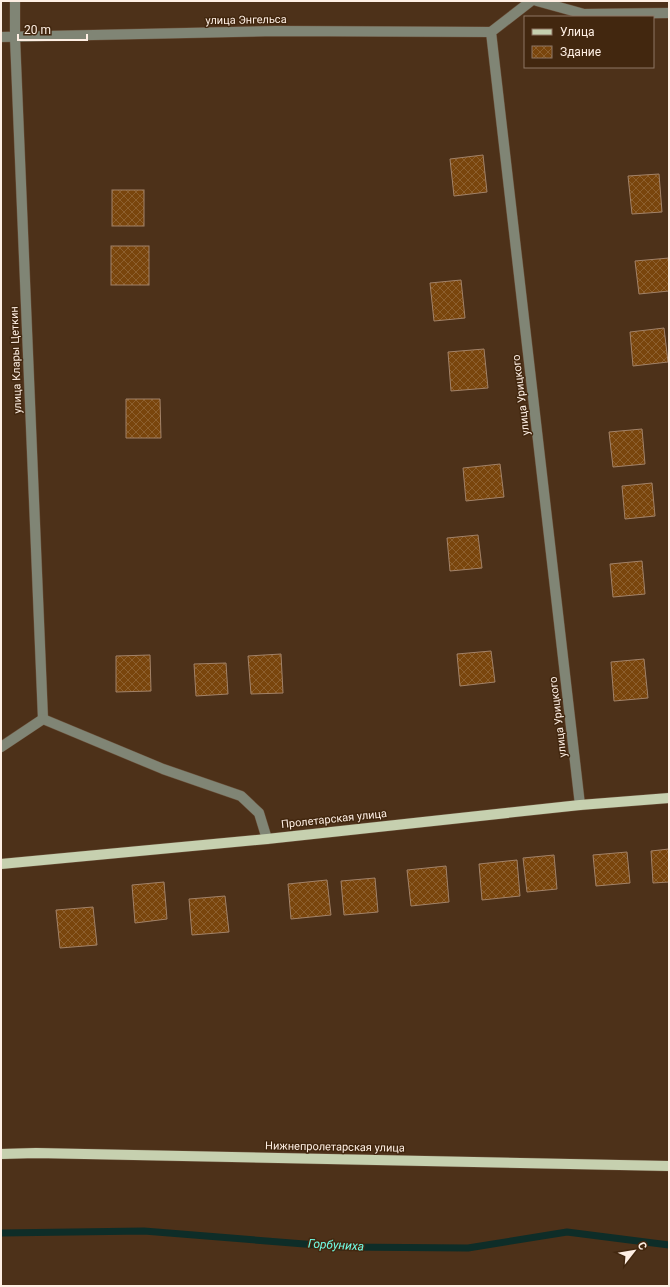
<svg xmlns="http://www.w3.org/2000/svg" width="670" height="1287" viewBox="0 0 670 1287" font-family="Roboto,sans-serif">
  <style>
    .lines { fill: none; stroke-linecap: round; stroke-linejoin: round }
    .stream { stroke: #0e2d28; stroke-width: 7 }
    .building { fill: url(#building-cross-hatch); stroke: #a28268 }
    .minor-casing { stroke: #694f39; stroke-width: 11 }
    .major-casing { stroke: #694f39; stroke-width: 11 }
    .minor { stroke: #808575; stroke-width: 10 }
    .major { stroke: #c6d0af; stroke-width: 10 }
    .labels { text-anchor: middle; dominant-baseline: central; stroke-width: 3; stroke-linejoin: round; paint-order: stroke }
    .street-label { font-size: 11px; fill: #feefe4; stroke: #42270f }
    .water-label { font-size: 12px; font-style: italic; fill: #71fde6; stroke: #42270f }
  </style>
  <defs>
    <pattern id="building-cross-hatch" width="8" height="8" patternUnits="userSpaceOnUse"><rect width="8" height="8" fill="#79450c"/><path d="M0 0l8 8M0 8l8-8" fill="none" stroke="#8d602f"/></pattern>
  </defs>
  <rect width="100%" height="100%" fill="#4d3119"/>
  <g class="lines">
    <!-- stream -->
    <polyline class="stream" points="1,1233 144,1231 342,1247 468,1248 567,1232 669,1245"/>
  </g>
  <!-- building -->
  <g class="building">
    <polygon points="483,155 487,192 454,196 450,159"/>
    <polygon points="659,174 662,212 632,214 628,176"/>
    <rect x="112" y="190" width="32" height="36"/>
    <rect x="111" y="246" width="38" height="39"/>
    <polygon points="669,258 669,291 639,294 635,261"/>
    <polygon points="461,280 465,318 434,321 430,283"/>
    <polygon points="664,328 668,362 633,366 630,332"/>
    <polygon points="484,349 488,388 451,391 448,352"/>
    <polygon points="126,399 160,399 161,438 126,438"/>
    <polygon points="642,429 645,464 613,467 609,432"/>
    <polygon points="500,464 504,497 466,501 463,468"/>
    <polygon points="652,483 655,516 625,519 622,486"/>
    <polygon points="478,535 482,568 450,571 447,538"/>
    <polygon points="642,561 645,594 613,597 610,564"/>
    <polygon points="491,651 495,682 460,686 457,654"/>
    <polygon points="281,654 283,693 251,694 248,656"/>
    <polygon points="150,655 151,691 116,692 116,656"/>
    <polygon points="644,659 648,698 614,701 611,662"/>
    <polygon points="226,663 228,694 196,696 194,664"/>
    <polygon points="669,849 669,882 653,883 651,851"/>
    <polygon points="627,852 630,883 596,886 593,855"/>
    <polygon points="554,855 557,889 527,892 523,858"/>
    <polygon points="517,860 520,896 482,900 479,864"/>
    <polygon points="446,866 449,902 411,906 407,870"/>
    <polygon points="375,878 378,912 344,915 341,881"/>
    <polygon points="327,880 331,915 291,919 288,884"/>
    <polygon points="164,882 167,919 135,923 132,885"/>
    <polygon points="225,896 229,932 192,935 189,899"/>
    <polygon points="93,907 97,945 60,948 56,910"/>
  </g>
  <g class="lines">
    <!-- minor casing -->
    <g class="minor-casing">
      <g id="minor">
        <polyline points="15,1 15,38 43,719"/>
        <polyline points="531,1 491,32 580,805"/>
        <polyline points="537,1 584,14 669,13"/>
        <polyline points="1,37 276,31 491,32"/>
        <polyline points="1,747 43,719 163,769 241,796 259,813 267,839"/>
      </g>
    </g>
    <!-- major casing -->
    <g class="major-casing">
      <g id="major">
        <polyline points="1,864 267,839 580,805 669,798"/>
        <polyline points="1,1154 36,1153 669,1166"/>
      </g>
    </g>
    <!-- minor -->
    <use href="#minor" class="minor"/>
    <!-- major -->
    <use href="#major" class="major"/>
  </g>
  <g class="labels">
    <!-- street labels -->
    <g class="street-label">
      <text transform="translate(246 20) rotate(-1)">улица Энгельса</text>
      <text transform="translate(16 360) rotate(-92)">улица Клары Цеткин</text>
      <text transform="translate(521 395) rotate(-97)">улица Урицкого</text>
      <text transform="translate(558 717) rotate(-97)">улица Урицкого</text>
      <text transform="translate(334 819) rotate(-6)">Пролетарская улица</text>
      <text transform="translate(335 1147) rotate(1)">Нижнепролетарская улица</text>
    </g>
    <!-- water labels -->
    <g class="water-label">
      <text transform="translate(336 1245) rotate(3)">Горбуниха</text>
    </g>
  </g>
  <!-- border -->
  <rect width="670" height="1287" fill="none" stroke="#feefe4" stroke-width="4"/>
  <!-- legend -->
  <rect x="524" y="16" width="130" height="52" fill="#42270f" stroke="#8d7764"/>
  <rect x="532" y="29" width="20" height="6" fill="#c6d0af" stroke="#8d7764"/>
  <text x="560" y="36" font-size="12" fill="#feefe4">Улица</text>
  <rect x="532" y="46" width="20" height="12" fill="url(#building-cross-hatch)" stroke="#8d7764"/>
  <text x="560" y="56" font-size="12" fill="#feefe4">Здание</text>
  <!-- north arrow -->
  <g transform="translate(634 1251) rotate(59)" stroke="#42270f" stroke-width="3" paint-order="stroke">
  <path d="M0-3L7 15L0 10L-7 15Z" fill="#feefe4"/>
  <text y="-6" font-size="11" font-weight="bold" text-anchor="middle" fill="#feefe4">С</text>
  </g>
  <!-- scale -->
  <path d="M18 34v6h69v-6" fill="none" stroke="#feefe4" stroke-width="2"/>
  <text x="24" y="34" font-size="12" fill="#feefe4" stroke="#42270f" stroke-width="3" paint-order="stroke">20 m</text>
</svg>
